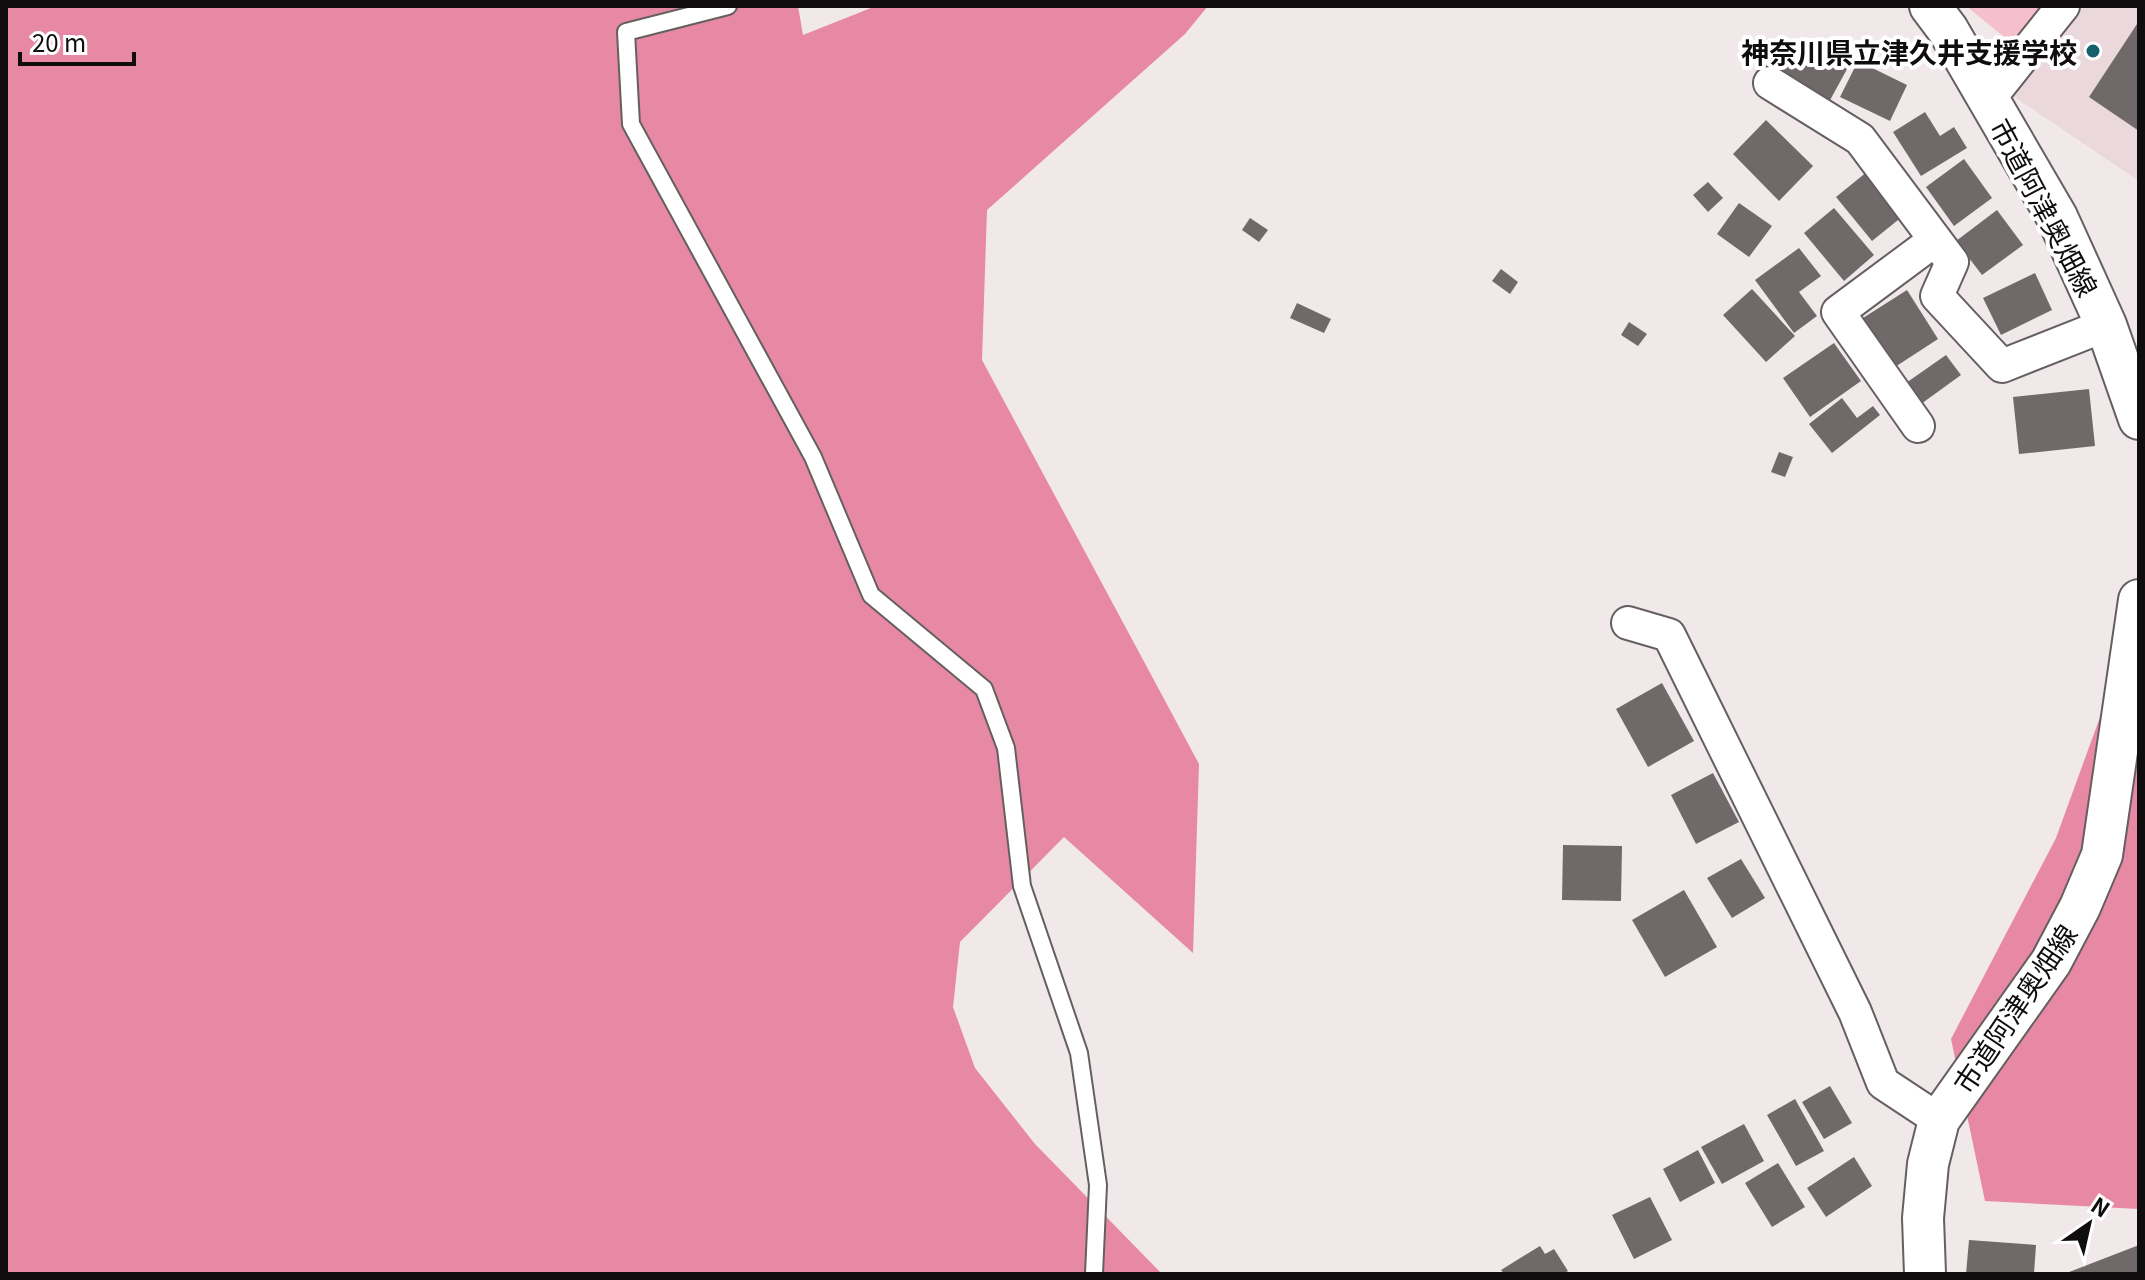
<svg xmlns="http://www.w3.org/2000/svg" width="2145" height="1280" viewBox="0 0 2145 1280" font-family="Georgia,'Noto Sans JP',serif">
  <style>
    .built { fill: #ead8dc }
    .green { fill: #f5bfcd }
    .forest { fill: #e789a4 }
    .building { fill: #70696a }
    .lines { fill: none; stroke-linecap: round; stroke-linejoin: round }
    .service-casing { stroke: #665f61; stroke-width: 20 }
    .minor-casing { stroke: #665f61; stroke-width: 36 }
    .tertiary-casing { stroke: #665f61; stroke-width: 44 }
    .service { stroke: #fff; stroke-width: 16 }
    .minor { stroke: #fff; stroke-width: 32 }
    .tertiary { stroke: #fff; stroke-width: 40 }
    .poi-dot { fill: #13616b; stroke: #fff; stroke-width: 3 }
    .labels { text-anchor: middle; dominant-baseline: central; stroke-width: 8; stroke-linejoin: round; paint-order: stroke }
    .poi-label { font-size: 28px; font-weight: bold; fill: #100d0e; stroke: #fff; text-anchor: end }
    .street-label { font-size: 28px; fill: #100d0e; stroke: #fff }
  </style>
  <rect width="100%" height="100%" fill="#f1e8ea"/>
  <!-- built -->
  <polygon class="built" points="2081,6 2139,6 2139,181 2013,96"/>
  <!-- green -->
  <polygon class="green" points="1966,6 2044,6 2014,45"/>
  <!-- forest -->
  <g class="forest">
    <polygon points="6,6 798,6 803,35 876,6 1208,6 1185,34 987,210 982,360 1199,764 1193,953 1064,837 960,942 953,1007 975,1068 1035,1144 1162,1274 6,1274"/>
    <polygon points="2139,610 2139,1209 1985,1201 1951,1039 2056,838"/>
  </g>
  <!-- building -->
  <g class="building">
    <polygon points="2139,21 2139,131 2089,97"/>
    <polygon points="1791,38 1818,53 1823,44 1852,60 1829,102 1773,71"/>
    <polygon points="1858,61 1907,85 1890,121 1840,97"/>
    <polygon points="1925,112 1940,136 1954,127 1967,148 1921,176 1893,132"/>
    <polygon points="1766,120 1813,166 1779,201 1733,154"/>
    <polygon points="1964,159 1992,198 1954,226 1926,187"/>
    <polygon points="1868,171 1903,216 1872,241 1836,197"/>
    <polygon points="1708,182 1723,198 1708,212 1693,195"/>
    <polygon points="1739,203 1772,226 1749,257 1717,234"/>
    <polygon points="1834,208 1874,255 1844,281 1804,233"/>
    <polygon points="1997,210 2023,245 1982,275 1956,241"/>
    <polygon points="1250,218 1268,230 1259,242 1242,230"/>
    <polygon points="1799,248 1821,276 1799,292 1817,316 1794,333 1755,280"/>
    <polygon points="1501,269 1518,282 1510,294 1492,281"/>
    <polygon points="2035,273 2052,310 2001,335 1983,298"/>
    <polygon points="1752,289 1795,336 1766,362 1723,315"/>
    <polygon points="1907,290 1938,339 1895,367 1863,318"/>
    <polygon points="1297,303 1331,319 1324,333 1290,318"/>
    <polygon points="1629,322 1647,334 1638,346 1621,335"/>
    <polygon points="1834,343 1861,381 1810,417 1783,378"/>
    <polygon points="1946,355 1961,375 1921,404 1906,383"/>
    <polygon points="2089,389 2095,446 2019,454 2013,397"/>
    <polygon points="1842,398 1857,418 1873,406 1880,415 1832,453 1809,424"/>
    <polygon points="1779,452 1793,457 1785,477 1771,472"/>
    <polygon points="1662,683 1694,741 1648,767 1616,709"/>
    <polygon points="1713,773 1739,822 1696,844 1671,795"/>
    <polygon points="1563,845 1622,846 1621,901 1562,900"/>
    <polygon points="1741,859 1765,898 1732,918 1707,878"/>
    <polygon points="1684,890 1717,947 1665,977 1632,920"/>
    <polygon points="1830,1086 1852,1123 1824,1139 1802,1102"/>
    <polygon points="1795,1099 1824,1151 1796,1166 1767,1115"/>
    <polygon points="1744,1124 1764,1161 1722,1184 1701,1147"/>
    <polygon points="1698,1150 1715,1183 1680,1202 1663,1169"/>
    <polygon points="1854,1157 1872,1186 1826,1217 1807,1188"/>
    <polygon points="1778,1163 1805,1207 1772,1227 1745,1183"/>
    <polygon points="1650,1197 1672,1240 1634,1259 1612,1215"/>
    <polygon points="1969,1240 2036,1245 2034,1274 1966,1274"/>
    <polygon points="2139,1245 2139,1274 2064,1274"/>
    <polygon points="1540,1246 1545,1254 1554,1249 1568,1271 1563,1274 1504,1274 1501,1270"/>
  </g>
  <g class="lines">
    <!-- service casing -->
    <g class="service-casing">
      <polyline id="service" points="728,6 626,32 631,124 813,457 871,595 984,689 1006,748 1022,886 1079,1053 1098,1185 1094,1274"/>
    </g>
    <!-- minor casing -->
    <g class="minor-casing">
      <g id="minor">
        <polyline points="1770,83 1860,139 1952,262 1937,296 2002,366 2106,325"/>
        <polyline points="1988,100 2063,6"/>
        <polyline points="1918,426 1838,312 1935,240"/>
        <polyline points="1628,623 1669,635 1855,1012 1883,1083 1939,1120"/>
      </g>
    </g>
    <!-- tertiary casing -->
    <g class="tertiary-casing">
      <g id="tertiary">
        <polyline points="1930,6 1948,30 2057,217 2106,325 2139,419"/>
        <polyline points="1925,1274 1923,1218 1928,1164 1939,1120 2051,962 2080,907 2102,855 2139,600"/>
      </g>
    </g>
    <!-- service -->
    <use href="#service" class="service"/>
    <!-- minor -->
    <use href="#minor" class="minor"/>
    <!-- tertiary -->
    <use href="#tertiary" class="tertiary"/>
  </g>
  <!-- markers -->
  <circle class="poi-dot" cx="2093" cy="51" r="8"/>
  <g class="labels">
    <!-- poi labels -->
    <g class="poi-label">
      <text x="2077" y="51">神奈川県立津久井支援学校</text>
    </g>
    <!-- street labels -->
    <g class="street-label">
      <text transform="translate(2045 207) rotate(62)">市道阿津奥畑線</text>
      <text transform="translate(2014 1008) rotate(-56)">市道阿津奥畑線</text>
    </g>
  </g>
  <!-- border -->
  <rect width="2145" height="1280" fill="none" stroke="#100d0e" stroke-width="16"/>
  <!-- north arrow -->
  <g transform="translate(2089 1224) rotate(34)" stroke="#ffffff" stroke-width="6" paint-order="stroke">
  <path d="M0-6L14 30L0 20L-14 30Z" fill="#100d0e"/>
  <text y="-12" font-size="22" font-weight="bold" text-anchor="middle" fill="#100d0e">N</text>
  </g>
  <!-- scale -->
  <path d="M20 52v12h114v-12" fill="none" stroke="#100d0e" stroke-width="4"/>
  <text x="32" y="52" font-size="24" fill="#100d0e" stroke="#ffffff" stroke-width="6" paint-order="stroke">20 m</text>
</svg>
